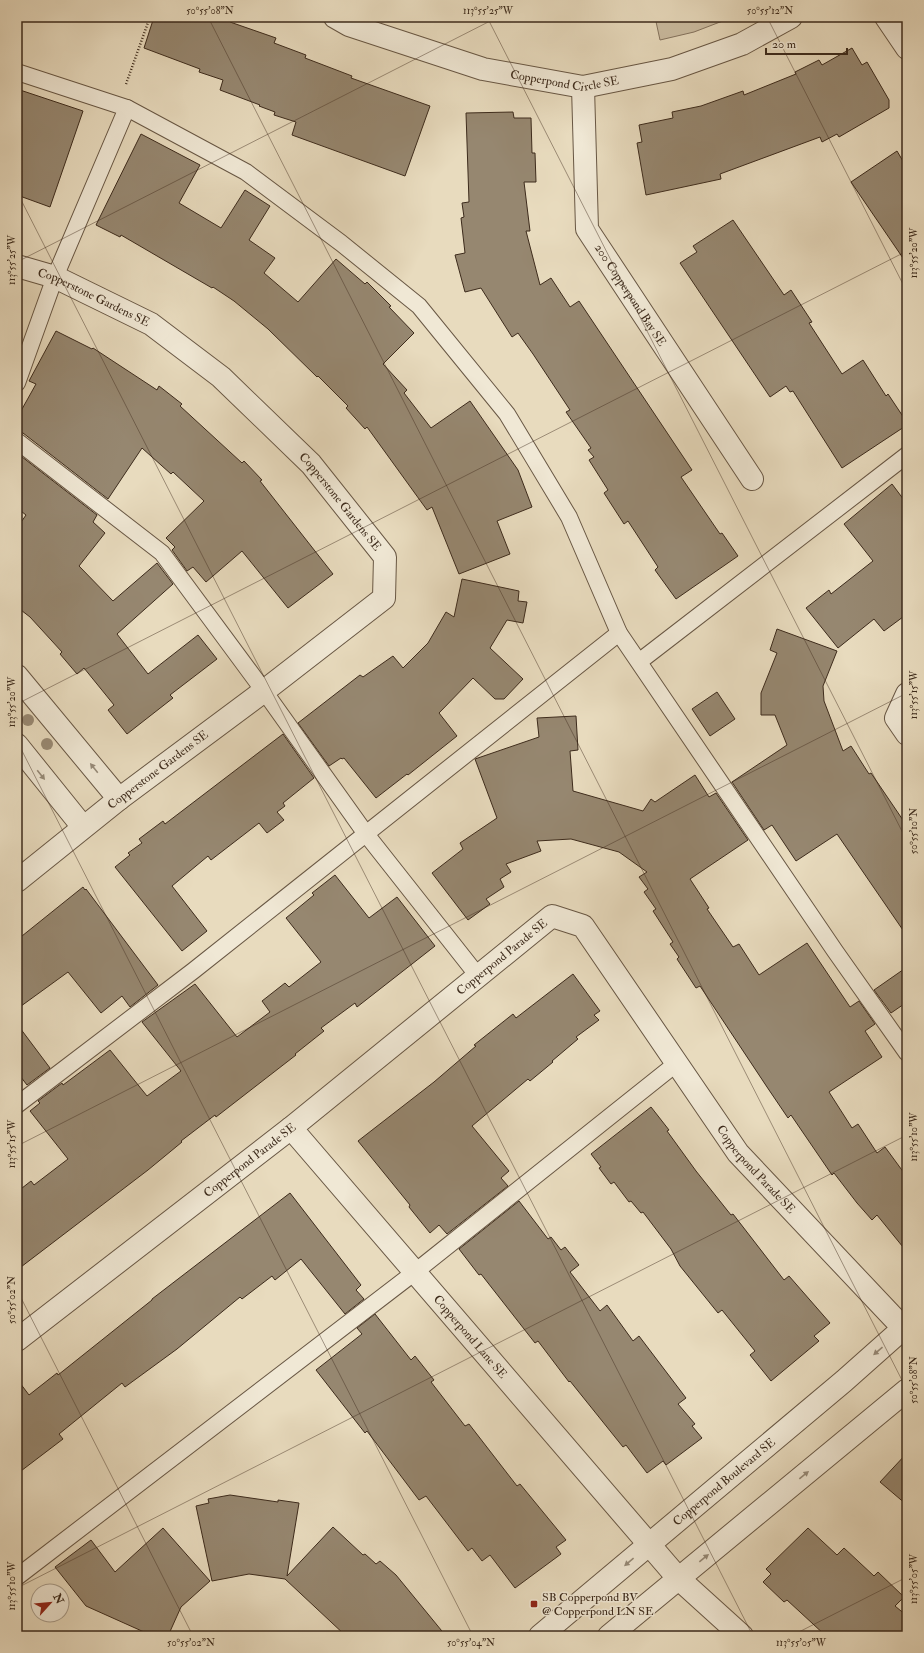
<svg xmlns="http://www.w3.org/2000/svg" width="924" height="1653" viewBox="0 0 924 1653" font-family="'IM FELL Double Pica',serif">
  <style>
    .green { fill: #cbbda2; stroke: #84745f }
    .building { fill: #968770; stroke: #3d2b1c }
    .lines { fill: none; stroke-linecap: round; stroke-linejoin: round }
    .service-casing { stroke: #685744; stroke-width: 18 }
    .minor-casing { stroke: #685744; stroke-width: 24 }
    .tertiary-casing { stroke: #685744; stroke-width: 24 }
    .path { stroke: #3d2b1c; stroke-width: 2.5; stroke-dasharray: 1 2; stroke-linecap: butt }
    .service { stroke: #f0e8d5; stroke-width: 16 }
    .minor { stroke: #f0e8d5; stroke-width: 22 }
    .tertiary { stroke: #f0e8d5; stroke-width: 22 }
    .tree { fill: #998a74 }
    .oneway { fill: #968a78 }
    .ticks { fill: none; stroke: #3d2b1c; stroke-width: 1; stroke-opacity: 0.45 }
    .poi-dot { fill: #8f2418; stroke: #f0e8d5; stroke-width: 1.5 }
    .labels { text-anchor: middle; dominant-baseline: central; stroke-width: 3; stroke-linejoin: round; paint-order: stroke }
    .street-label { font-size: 12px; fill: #3d2b1c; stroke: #f0e8d5 }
    .poi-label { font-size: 12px; fill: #3d2b1c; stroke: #f0e8d5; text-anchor: start }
    .neatline { fill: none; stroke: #3d2b1c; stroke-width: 1.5 }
    .ticks-label { font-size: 10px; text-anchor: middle; fill: #3d2b1c }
  </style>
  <rect width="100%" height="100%" fill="#e8dbbe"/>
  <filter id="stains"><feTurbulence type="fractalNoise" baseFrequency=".005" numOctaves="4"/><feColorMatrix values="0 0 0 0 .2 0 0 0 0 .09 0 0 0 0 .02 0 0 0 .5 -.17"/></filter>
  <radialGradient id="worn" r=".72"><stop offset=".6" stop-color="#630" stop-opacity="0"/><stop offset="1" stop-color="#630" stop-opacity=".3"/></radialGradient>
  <!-- green -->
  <polygon class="green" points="655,17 733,17 694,32 660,40"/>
  <!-- building -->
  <g class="building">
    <polygon points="154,17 232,17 230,22 276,38 274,43 306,55 305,58 352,76 351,78 430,106 405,176 292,135 296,122 274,115 275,112 259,106 260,105 220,90 223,80 199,72 200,69 144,48"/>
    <polygon points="852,48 862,65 867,62 889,100 889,108 839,137 837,134 822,142 820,137 720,174 721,179 646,195 637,143 642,142 639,125 673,118 672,112 701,106 743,91 744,95 796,74 795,72 819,60 822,65"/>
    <polygon points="17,89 83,111 50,207 17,195"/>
    <polygon points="513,112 514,118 531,118 532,153 535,153 536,182 524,182 530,231 526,231 540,285 551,278 570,307 579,301 692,470 681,477 720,534 722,533 738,556 676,599 655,570 658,567 628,521 624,524 604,493 608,490 589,460 594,457 588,450 591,448 566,412 570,410 533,354 518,333 512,337 481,288 465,292 455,255 465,253 461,218 464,217 462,203 469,202 466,113"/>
    <polygon points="141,134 200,165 179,203 221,228 245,190 270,206 249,240 275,258 264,273 298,302 336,259 365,284 367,282 391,306 389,307 414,333 383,364 407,390 404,393 431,428 470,401 518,470 532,507 497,521 510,554 459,574 432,507 427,510 367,427 365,429 346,408 348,406 318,376 317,377 268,329 234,301 213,287 212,288 121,235 120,237 96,225"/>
    <polygon points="897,151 907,168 907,264 851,182"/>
    <polygon points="733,220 784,295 791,290 812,322 809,323 842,374 863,360 886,396 888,394 904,418 904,427 842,468 793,391 790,392 786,386 770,397 680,263 697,252 693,246"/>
    <polygon points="56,331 92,349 93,348 157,390 159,386 182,404 180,406 242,463 244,461 262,480 260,481 333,574 288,608 242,551 206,582 193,567 187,571 172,550 175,547 166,538 204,501 173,472 171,474 142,448 108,499 23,433 17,432 17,418 36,384 29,381"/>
    <polygon points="17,453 97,515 93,522 105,533 79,566 113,601 157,563 173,584 117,634 148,674 198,635 217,659 170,695 173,698 127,734 108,710 114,705 84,668 77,674 60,654 62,652 30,617 17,607 17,528 26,515 17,508"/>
    <polygon points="892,484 907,504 907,614 884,631 874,619 838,648 806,608 829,590 831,594 873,561 844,524"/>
    <polygon points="462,579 519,591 518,601 527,602 523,623 507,620 490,648 523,679 504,699 495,699 473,678 439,713 457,736 408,775 407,774 376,798 344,758 342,759 341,758 329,766 298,723 360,675 363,677 393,656 403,668 428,643 446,612 454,617"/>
    <polygon points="777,629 837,651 823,686 824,701 843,751 851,746 869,774 871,773 907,826 907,936 837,834 796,861 772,825 764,830 732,782 787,745 775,715 761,715 761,693 777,653 770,650"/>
    <polygon points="717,692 735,719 710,736 692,709"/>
    <polygon points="576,716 578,750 570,751 573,791 643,811 651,799 655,802 695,775 709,797 716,793 748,840 690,879 709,908 707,909 733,947 739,944 759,975 807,943 850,1007 859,1001 875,1024 865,1031 882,1057 829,1092 852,1128 858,1124 877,1153 885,1147 907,1177 907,1252 877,1215 872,1220 857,1203 834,1173 832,1175 791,1115 788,1118 767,1087 700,986 696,988 677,959 679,957 670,944 673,942 653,911 656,909 644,892 648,889 639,877 647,872 619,852 571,839 537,841 541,851 506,864 511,872 500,879 504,887 486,899 490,904 468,920 432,873 463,849 460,843 497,818 475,759 539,737 537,718"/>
    <polygon points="283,734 314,778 283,803 285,806 277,812 284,820 267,833 259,823 211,860 208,856 172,886 207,931 182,951 115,867 130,855 128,853 142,843 139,839 163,821 165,824"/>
    <polygon points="335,875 369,918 397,897 435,946 357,1007 355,1003 321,1028 324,1031 295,1054 296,1055 216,1117 215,1115 181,1141 182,1142 148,1170 17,1270 17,1192 31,1181 34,1185 68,1159 30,1111 40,1103 38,1101 62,1083 63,1085 110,1050 147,1096 181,1071 142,1022 195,984 237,1037 270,1012 262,1001 285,983 289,987 321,962 286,918 314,895 312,893"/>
    <polygon points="83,887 85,890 86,889 158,985 130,1007 122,996 101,1013 68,972 17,1009 17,940"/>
    <polygon points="907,967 907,1002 891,1013 874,990"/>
    <polygon points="573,974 600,1011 594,1015 599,1020 576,1037 578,1039 552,1061 553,1062 530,1081 528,1079 472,1126 509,1171 501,1178 508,1186 447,1234 439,1225 430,1233 409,1207 410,1205 358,1141 434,1082 476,1046 474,1045 513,1014 516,1018"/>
    <polygon points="17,1024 50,1068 27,1085 17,1072"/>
    <polygon points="651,1107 669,1130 667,1131 696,1171 731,1215 733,1214 784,1280 789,1276 830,1323 814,1336 819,1341 771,1381 750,1355 755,1351 722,1310 718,1313 680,1266 671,1249 643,1212 641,1213 631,1201 629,1202 614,1182 611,1184 599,1168 601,1167 591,1154"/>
    <polygon points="290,1193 361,1285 356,1290 364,1299 345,1314 301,1259 275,1280 272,1276 242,1299 240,1297 177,1349 125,1387 122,1383 59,1434 63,1439 17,1474 17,1379 29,1395 57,1373 58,1375 152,1300 152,1299"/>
    <polygon points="519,1201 548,1239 551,1237 561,1250 565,1247 579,1265 570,1272 600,1311 607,1305 633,1341 639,1336 686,1398 678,1404 695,1424 692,1426 702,1438 666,1465 663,1461 647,1473 626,1445 623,1447 570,1381 569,1382 538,1341 535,1343 481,1274 479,1275 459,1249"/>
    <polygon points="375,1314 411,1360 415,1356 434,1380 431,1382 465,1426 469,1424 517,1486 520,1484 566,1540 556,1547 561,1554 515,1588 490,1555 482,1561 472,1548 468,1551 426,1496 419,1500 367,1431 365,1433 316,1370 362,1334 357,1328"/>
    <polygon points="907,1453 907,1505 880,1482"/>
    <polygon points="230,1495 278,1502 278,1500 299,1503 287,1576 333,1527 363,1555 365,1554 376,1564 380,1561 396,1575 446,1636 346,1636 285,1579 249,1574 212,1581 196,1506 209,1503 208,1499"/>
    <polygon points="163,1528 210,1581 181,1607 168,1636 153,1636 86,1606 55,1567 91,1540 115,1572"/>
    <polygon points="808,1528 837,1555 844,1548 874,1576 878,1572 904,1597 895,1606 907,1616 907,1636 826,1636 787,1600 784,1602 763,1582 771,1574 766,1569"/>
  </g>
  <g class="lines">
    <!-- service casing -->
    <g class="service-casing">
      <g id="service">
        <polyline points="17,72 127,108 246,172 341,243 419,306 507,414 569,517 619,633 835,951 907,1053"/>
        <polyline points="17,383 55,277 127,108"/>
        <polyline points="17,441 162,553 264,691 366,834 478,976"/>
        <polyline points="640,661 907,455"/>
        <polyline points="17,1105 193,971 619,633"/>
        <polyline points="17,1577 415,1272 677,1063"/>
      </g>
    </g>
    <!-- minor casing -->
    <g class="minor-casing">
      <g id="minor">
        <path id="s1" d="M 335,17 L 349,25 L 483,69 L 583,87 L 672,69 L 742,44 L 791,17"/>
        <polyline points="886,17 907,48"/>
        <path id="s2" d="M 583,87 L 587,229 L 752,479"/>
        <path id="s3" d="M 17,266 L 55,277 L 151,324 L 221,377 L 311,464 L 385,557 L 384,598 L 264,691 L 119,799 L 17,881"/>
        <polyline points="17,676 119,799"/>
        <polyline points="907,694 896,718 907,734"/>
        <polyline points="17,745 83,827"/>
        <path id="s4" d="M 291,1128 L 678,1578 L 742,1636"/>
        <path id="s5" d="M 17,1340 L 291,1128 L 552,916 L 583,926 L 738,1153 L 907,1332"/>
      </g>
    </g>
    <!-- tertiary casing -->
    <g class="tertiary-casing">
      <g id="tertiary">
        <path id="s6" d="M 540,1636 L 844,1381 L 907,1325"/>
        <polyline points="609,1636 907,1390"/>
      </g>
    </g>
    <!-- path -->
    <polyline class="path" points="126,84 150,17"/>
    <!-- service -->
    <use href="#service" class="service"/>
    <!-- minor -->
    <use href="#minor" class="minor"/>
    <!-- tertiary -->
    <use href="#tertiary" class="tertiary"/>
  </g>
  <!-- trees -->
  <g class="tree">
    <circle cx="28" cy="720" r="6"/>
    <circle cx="47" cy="744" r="6"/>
  </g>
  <!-- one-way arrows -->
  <defs><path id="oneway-solid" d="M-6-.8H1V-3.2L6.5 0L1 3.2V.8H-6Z"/></defs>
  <g class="oneway">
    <use href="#oneway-solid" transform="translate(94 768) rotate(-129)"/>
    <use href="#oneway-solid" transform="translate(41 775) rotate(51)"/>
    <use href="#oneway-solid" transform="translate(878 1351) rotate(139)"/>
    <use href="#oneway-solid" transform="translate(804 1475) rotate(-39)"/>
    <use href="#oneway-solid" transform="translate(704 1558) rotate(-39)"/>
    <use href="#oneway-solid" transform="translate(629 1562) rotate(140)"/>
  </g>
  <!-- ticks -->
  <path class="ticks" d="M 208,17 L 907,1390M 487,17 L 907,841M 767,17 L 907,292M 17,192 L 753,1636M 17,262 L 498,17M 17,704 L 907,251M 17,741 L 473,1636M 17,1146 L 907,693M 17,1290 L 193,1636M 17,1588 L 907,1135M 791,1636 L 907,1577"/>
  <!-- markers -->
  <rect class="poi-dot" x="530" y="1600" width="8" height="8" rx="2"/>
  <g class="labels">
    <!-- street labels -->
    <g class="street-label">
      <text stroke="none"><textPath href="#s1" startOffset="240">Copperpond Circle SE</textPath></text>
      <text stroke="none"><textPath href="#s2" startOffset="221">200 Copperpond Bay SE</textPath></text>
      <text stroke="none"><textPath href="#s3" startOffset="83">Copperstone Gardens SE</textPath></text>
      <text stroke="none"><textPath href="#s3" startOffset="407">Copperstone Gardens SE</textPath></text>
      <text transform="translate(158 770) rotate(-37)">Copperstone Gardens SE</text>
      <text stroke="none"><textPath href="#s5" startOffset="618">Copperpond Parade SE</textPath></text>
      <text stroke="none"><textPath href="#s5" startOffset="294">Copperpond Parade SE</textPath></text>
      <text stroke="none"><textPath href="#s5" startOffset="1014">Copperpond Parade SE</textPath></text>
      <text stroke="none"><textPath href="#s4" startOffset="275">Copperpond Lane SE</textPath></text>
      <text stroke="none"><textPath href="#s6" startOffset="240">Copperpond Boulevard SE</textPath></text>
    </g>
    <!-- poi labels -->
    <g class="poi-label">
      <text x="542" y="1597">SB Copperpond BV<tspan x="542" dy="14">@ Copperpond LN SE</tspan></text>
    </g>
  </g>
  <!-- margin -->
  <rect width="924" height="1653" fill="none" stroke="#e8dbbe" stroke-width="44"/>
  <!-- north arrow -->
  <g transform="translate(50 1603) rotate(63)"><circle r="19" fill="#f0e8d5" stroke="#a89c8b"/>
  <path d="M0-3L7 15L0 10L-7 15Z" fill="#8f2418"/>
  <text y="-6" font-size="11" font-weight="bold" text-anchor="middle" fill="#3d2b1c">N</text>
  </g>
  <!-- scale -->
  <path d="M766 48v6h81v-6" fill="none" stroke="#3d2b1c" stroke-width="2"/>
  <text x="772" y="48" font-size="12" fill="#3d2b1c" stroke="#f0e8d5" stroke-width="3" paint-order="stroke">20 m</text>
  <rect x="22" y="22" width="880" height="1609" class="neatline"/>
  <g class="ticks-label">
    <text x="210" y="14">50°55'08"N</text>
    <text x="488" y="14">113°55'25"W</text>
    <text x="770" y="14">50°55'12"N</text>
    <text transform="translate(913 253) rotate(-90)" y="4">113°55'20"W</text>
    <text transform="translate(11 260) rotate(-90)" y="4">113°55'25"W</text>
    <text transform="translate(913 695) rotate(-90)" y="4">113°55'15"W</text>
    <text transform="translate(11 702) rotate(-90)" y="4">113°55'20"W</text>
    <text transform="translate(913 831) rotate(-90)" y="4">50°55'10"N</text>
    <text transform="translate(913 1137) rotate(-90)" y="4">113°55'10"W</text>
    <text transform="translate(11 1144) rotate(-90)" y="4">113°55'15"W</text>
    <text transform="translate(11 1300) rotate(-90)" y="4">50°55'02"N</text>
    <text transform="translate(913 1380) rotate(-90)" y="4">50°55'08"N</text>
    <text transform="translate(913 1579) rotate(-90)" y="4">113°55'05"W</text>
    <text transform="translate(11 1586) rotate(-90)" y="4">113°55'10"W</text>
    <text x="191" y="1646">50°55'02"N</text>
    <text x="471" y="1646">50°55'04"N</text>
    <text x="801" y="1646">113°55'05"W</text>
  </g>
  <rect width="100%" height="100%" filter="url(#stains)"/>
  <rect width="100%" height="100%" fill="url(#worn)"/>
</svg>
